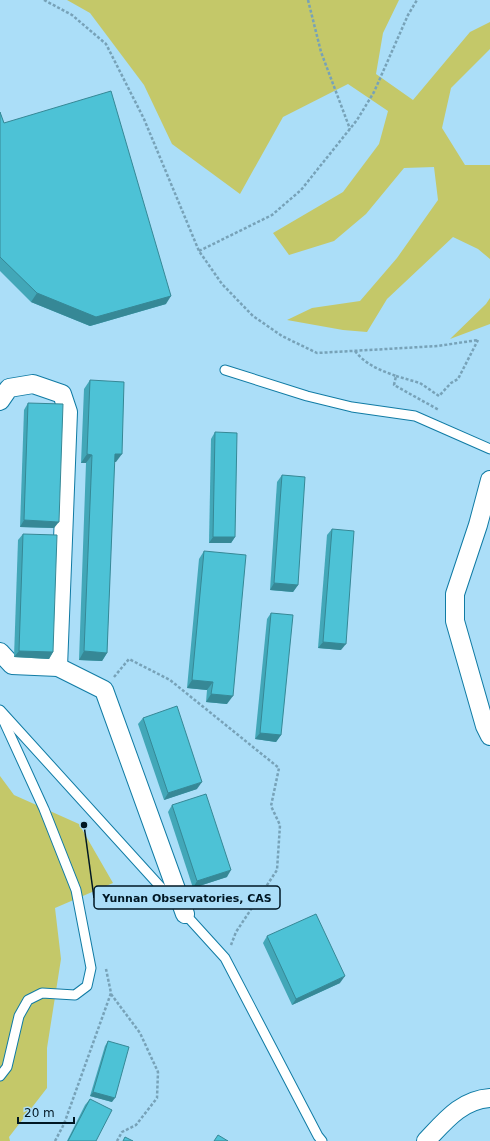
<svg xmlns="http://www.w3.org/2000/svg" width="490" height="1141" viewBox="0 0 490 1141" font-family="'DejaVu Sans',sans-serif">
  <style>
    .green { fill: #c4c869 }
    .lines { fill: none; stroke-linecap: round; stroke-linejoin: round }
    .lane-casing { stroke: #107ba4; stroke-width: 11 }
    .street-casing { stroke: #107ba4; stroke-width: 20 }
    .path { stroke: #77a2b8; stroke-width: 2.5; stroke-dasharray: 3 2; stroke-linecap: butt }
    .lane { stroke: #fff; stroke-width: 9 }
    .street { stroke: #fff; stroke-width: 18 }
    .wall { fill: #42a7b8 }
    .shaded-wall { fill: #368896 }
    .building { fill: #4dc2d6; stroke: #368896 }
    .leader { fill: none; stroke: #001723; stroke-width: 1.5 }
    .callout-dot { fill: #001723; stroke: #abdef8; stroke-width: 1.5 }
    .callout { fill: #abdef8; stroke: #001723; stroke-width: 1.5 }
    .callout-label { font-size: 11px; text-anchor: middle; font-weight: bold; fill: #001723 }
  </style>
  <rect width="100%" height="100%" fill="#abdef8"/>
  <!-- green -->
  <g class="green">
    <polygon points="67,0 399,0 383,33 376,74 413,100 470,32 490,22 490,49 451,88 442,128 465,165 490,165 490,259 478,249 453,237 387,299 367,332 343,330 287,320 312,308 360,301 397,258 438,200 434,167 404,168 366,214 334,241 289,255 273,233 343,192 379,144 388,111 348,84 283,117 240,194 172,144 144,85 90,13"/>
    <polygon points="490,298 490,324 450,339 486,304"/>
    <polygon points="0,776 14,795 79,824 113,883 55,908 61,959 47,1048 47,1088 9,1137 10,1141 0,1141"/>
  </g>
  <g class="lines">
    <!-- lane casing -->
    <g class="lane-casing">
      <g id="lane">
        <polyline points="225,370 307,396 352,407 415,416 490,449"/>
        <polyline points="0,710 225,958 318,1136 322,1141"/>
        <polyline points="0,1076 7,1067 19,1016 28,1000 42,993 75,995 87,986 91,968 76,890 44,809 1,715"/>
      </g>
    </g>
    <!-- street casing -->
    <g class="street-casing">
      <g id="street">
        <polyline points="0,401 9,388 33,384 62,394 68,412 58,667"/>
        <polyline points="490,480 478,525 455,594 455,621 485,726 490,736"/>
        <polyline points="0,652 12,665 58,667 104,690 185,914"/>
        <path d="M 426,1141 C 445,1121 461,1100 490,1098"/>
      </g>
    </g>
    <!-- path -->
    <g class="path">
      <polyline points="44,0 72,15 106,44 144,119 199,251 222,284 253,316 282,336 317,353 438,346 478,340"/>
      <polyline points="308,0 321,52 350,129"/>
      <polyline points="199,251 272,215 301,190 357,120 374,92 408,15 417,0"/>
      <path d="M 355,351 C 366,365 380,370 396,376 L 394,385 L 439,410"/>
      <polyline points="396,376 420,383 439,396 451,383 458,379 478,340"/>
      <polyline points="114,677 129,659 170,680 279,768 271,806 280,825 277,870 236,932 231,945"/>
      <polyline points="111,994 140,1033 158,1072 157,1098 136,1125 122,1132 117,1141"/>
      <polyline points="55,1141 64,1124 111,993 106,969"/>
    </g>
    <!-- lane -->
    <use href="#lane" class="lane"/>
    <!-- street -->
    <use href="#street" class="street"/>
  </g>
  <!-- wall -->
  <g class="wall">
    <polygon points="0,112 4,123 166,304 90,326 31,302 0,271"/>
    <polygon points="90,380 116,462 114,462 107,653 102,661 79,660 86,463 81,463 84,389"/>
    <polygon points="28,403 54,528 20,527 24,410"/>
    <polygon points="215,432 235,537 231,543 209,543 211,439"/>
    <polygon points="282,475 298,585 293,592 270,590 277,482"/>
    <polygon points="332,529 341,650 318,648 327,535"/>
    <polygon points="23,534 53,652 49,659 14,657 18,540"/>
    <polygon points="204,551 227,704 206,702 207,690 187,688 199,559"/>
    <polygon points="271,613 281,735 276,742 255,739 267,619"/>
    <polygon points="143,718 197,789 164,800 138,724"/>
    <polygon points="172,805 227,877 193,888 168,812"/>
    <polygon points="267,936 340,983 292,1005 263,943"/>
    <polygon points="108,1041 112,1102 90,1096 105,1046"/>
    <polygon points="90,1099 96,1141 67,1141 85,1105"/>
  </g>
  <!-- shaded-wall -->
  <g class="shaded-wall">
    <polygon points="37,293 171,296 166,304 90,326 31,302"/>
    <polygon points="87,454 92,455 86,463 81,463"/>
    <polygon points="115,454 122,454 116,462 109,462"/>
    <polygon points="24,520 59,522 54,528 20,527"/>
    <polygon points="213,537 235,537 231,543 209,543"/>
    <polygon points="274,583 298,585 293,592 270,590"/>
    <polygon points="323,642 346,644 341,650 318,648"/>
    <polygon points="19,651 53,652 49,659 14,657"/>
    <polygon points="84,651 107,653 102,661 79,660"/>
    <polygon points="192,680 213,682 207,690 187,688"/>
    <polygon points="211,694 233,696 227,704 206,702"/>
    <polygon points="260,733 281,735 276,742 255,739"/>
    <polygon points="202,782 197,789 164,800 168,793"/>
    <polygon points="231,870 227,877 193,888 197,881"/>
    <polygon points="345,976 340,983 292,1005 296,999"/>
    <polygon points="93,1092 115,1098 112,1102 90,1096"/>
  </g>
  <!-- building -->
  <g class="building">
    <polygon points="111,91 171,296 96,317 37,293 0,257 0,112 4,123"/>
    <polygon points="90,380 124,382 122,454 115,454 107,653 84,651 92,455 87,454"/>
    <polygon points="28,403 63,404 59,522 24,520"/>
    <polygon points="215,432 237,433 235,537 213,537"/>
    <polygon points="282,475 305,477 298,585 274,583"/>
    <polygon points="332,529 354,531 346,644 323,642"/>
    <polygon points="23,534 57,535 53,652 19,651"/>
    <polygon points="204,551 246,555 233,696 211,694 213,682 192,680"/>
    <polygon points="271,613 293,615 281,735 260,733"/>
    <polygon points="177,706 202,782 168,793 143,718"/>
    <polygon points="206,794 231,870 197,881 172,805"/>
    <polygon points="316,914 345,976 296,999 267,936"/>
    <polygon points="108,1041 129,1047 115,1098 93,1092"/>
    <polygon points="90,1099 112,1110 96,1141 68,1141"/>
    <polygon points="218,1135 228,1141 214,1141"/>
    <polygon points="125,1137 133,1141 123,1141"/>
  </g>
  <!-- callouts -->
  <path class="leader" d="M84 825L94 898"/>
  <circle class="callout-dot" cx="84" cy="825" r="4"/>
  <rect class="callout" x="94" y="886" width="186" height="23" rx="4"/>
  <g class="callout-label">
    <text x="187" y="902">Yunnan Observatories, CAS</text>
  </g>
  <!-- scale -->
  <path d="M18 1117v6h56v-6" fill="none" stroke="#001723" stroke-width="2"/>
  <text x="24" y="1117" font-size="12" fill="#001723" stroke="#abdef8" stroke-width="3" paint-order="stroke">20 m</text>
</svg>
